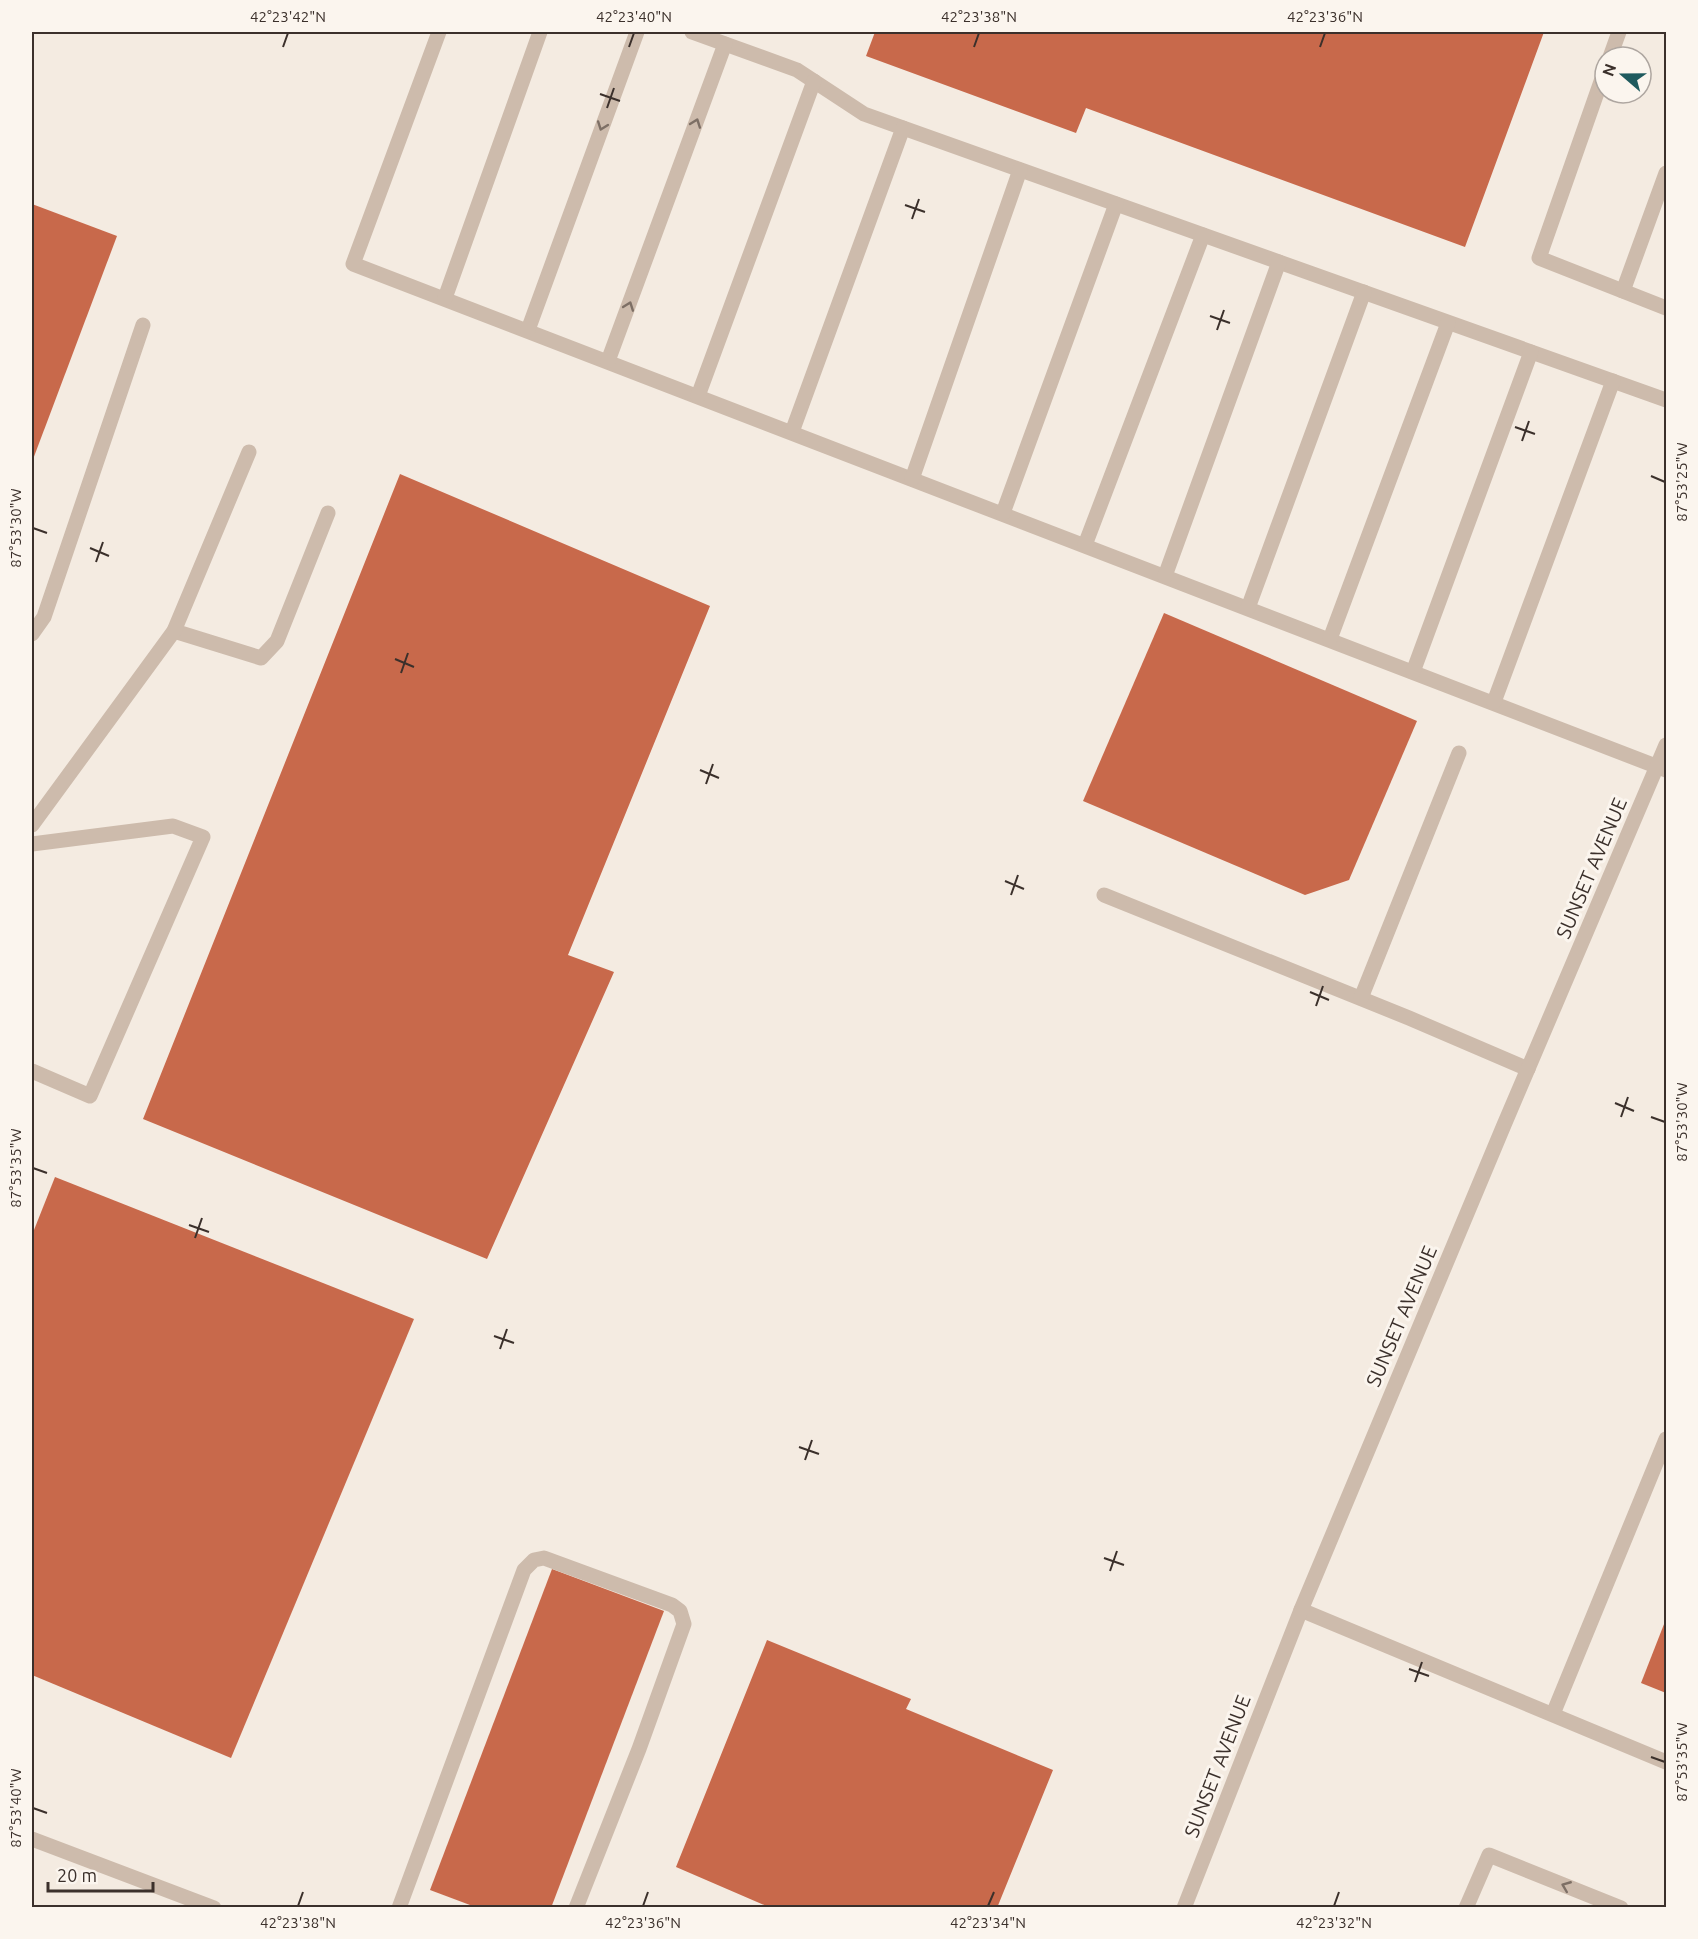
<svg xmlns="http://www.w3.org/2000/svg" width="1698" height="1939" viewBox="0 0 1698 1939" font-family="Ubuntu,sans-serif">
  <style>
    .building { fill: #c8694b }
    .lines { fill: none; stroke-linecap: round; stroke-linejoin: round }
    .minor { stroke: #cdbbac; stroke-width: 15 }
    .oneway { stroke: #7d6f65 }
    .ticks { fill: none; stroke: #3b302b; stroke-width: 2 }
    .labels { text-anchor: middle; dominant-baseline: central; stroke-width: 6; stroke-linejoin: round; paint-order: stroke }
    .street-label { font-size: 20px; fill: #3b302b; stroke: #fbf5ee }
    .neatline { fill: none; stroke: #3b302b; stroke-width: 2 }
    .ticks-label { font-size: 15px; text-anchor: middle; fill: #3b302b }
  </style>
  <rect width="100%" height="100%" fill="#f4ebe1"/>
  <!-- building -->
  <g class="building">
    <polygon points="875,32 1544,32 1465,247 1086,108 1076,133 866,56"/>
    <polygon points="32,204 117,236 32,462"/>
    <polygon points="400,474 710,606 568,955 614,972 487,1259 143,1119"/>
    <polygon points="1164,613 1417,721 1349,880 1305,895 1083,801"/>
    <polygon points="55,1177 414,1319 231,1758 32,1675 32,1235"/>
    <polygon points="552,1569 664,1611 551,1908 478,1908 430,1890"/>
    <polygon points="1666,1619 1666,1693 1641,1683"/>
    <polygon points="767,1640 911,1699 906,1709 1053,1770 997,1908 771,1908 676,1867"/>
  </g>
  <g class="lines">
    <!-- minor -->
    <g class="minor">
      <polyline points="439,32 353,264 1666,770"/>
      <polyline points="692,32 797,70 864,114 1666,400"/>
      <polyline points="1610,57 1619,32"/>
      <polyline points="1605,70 1539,258 1666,308"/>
      <polyline points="1623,291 1666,173"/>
      <polyline points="445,298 540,32"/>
      <polyline points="528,330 637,32"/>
      <polyline points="608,361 725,44"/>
      <polyline points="698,396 814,81"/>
      <polyline points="792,432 903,128"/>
      <polyline points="912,479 1020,170"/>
      <polyline points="1003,513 1116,204"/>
      <polyline points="1085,545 1203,235"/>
      <polyline points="1165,576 1279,262"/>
      <polyline points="1248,608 1364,292"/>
      <polyline points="174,631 261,658 277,641 328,513"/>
      <polyline points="32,634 44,617 143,325"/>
      <polyline points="1330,639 1448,323"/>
      <polyline points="1413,672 1531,352"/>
      <polyline points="1494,702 1613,381"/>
      <polyline points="32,825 174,631 249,452"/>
      <polyline points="32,844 173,826 203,837 90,1096 32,1071"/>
      <polyline points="1104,895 1409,1018 1528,1069"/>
      <polyline points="1361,998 1459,753"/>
      <polyline points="1301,1610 1666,1762"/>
      <polyline points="1553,1714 1666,1439"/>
      <polyline points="32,1839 214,1908"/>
      <polyline points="399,1908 524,1570 534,1560 544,1558 672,1605 680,1611 684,1624 639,1749 576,1908"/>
      <polyline points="1184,1908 1301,1610 1504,1125 1666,745"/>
      <polyline points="1466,1908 1489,1855 1621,1908"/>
    </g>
  </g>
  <!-- one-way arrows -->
  <defs><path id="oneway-chevron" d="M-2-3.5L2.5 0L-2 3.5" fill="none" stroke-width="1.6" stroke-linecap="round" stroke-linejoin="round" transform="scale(1.5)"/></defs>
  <g class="oneway">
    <use href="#oneway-chevron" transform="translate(696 123) rotate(-70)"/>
    <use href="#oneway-chevron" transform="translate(602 126) rotate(110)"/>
    <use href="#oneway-chevron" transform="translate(629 306) rotate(-70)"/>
    <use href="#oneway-chevron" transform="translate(1566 1886) rotate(-158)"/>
  </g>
  <!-- ticks -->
  <path class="ticks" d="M 283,47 L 288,33M 629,47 L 634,33M 974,47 L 979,33M 1320,47 L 1325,33M 600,94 L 620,101M 607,108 L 614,88M 905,205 L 925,212M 912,219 L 919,199M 1210,316 L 1230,323M 1217,330 L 1224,310M 1515,427 L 1535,434M 1522,441 L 1529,421M 1651,476 L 1665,482M 33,528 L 47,533M 90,548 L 109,556M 96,562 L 103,542M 395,659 L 414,667M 401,673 L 408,653M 700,770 L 719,778M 706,784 L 713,764M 1005,881 L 1024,889M 1011,895 L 1018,875M 1310,992 L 1329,1000M 1316,1006 L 1323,986M 1615,1103 L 1634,1111M 1621,1117 L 1628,1097M 1651,1117 L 1665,1122M 33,1168 L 47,1173M 189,1225 L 209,1232M 195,1238 L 202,1218M 494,1336 L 514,1343M 500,1349 L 507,1329M 799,1447 L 819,1454M 805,1460 L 812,1440M 1104,1558 L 1124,1565M 1110,1571 L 1117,1551M 1409,1669 L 1429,1676M 1415,1682 L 1422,1662M 1651,1757 L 1665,1762M 33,1808 L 47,1813M 298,1906 L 303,1892M 643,1906 L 648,1892M 988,1906 L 994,1892M 1334,1906 L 1339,1892"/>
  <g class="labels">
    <!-- street labels -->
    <g class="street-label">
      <text transform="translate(1591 868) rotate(-67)">SUNSET AVENUE</text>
      <text transform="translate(1401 1316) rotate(-67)">SUNSET AVENUE</text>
      <text transform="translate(1217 1766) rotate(-69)">SUNSET AVENUE</text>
    </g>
  </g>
  <!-- border -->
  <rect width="1698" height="1939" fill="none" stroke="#fbf5ee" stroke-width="66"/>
  <!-- north arrow -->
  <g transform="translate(1623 75) rotate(290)"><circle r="28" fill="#fbf5ee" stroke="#aea6a0" stroke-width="1.5"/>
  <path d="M0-4.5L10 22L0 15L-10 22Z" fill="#1f5a5e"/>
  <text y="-9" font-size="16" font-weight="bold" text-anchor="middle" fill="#3b302b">N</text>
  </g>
  <!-- scale -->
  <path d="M48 1882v9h105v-9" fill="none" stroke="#3b302b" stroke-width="3"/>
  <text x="57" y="1882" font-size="18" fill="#3b302b" stroke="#fbf5ee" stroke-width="4.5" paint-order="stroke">20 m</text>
  <rect x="33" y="33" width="1632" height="1873" class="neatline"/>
  <g class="ticks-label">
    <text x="288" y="22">42°23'42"N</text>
    <text x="634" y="22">42°23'40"N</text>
    <text x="979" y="22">42°23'38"N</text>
    <text x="1325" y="22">42°23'36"N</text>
    <text transform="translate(1682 482) rotate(-90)" y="5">87°53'25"W</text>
    <text transform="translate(16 528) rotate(-90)" y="5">87°53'30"W</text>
    <text transform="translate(1682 1122) rotate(-90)" y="5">87°53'30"W</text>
    <text transform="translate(16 1168) rotate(-90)" y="5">87°53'35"W</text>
    <text transform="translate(1682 1762) rotate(-90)" y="5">87°53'35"W</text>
    <text transform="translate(16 1808) rotate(-90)" y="5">87°53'40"W</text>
    <text x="298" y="1928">42°23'38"N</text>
    <text x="643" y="1928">42°23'36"N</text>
    <text x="988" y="1928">42°23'34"N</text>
    <text x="1334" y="1928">42°23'32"N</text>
  </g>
</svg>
